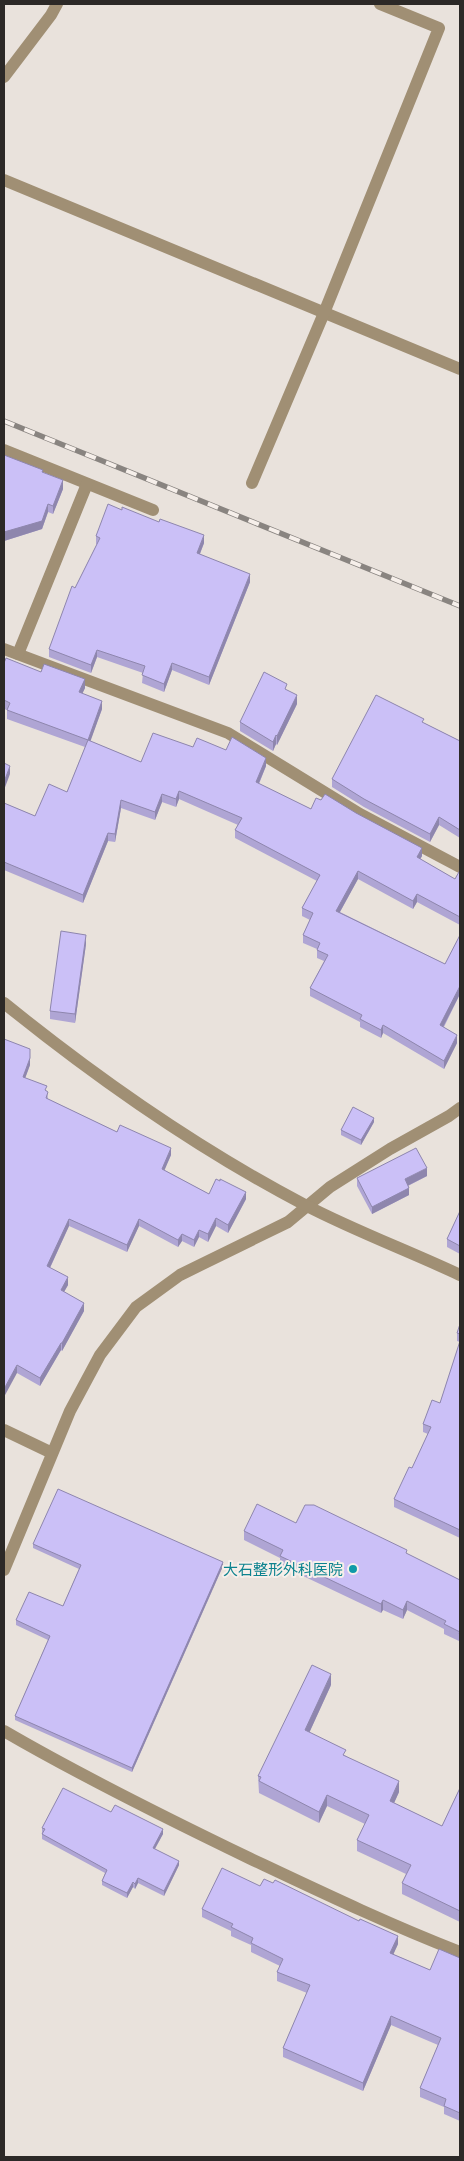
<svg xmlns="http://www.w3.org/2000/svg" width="464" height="2161" viewBox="0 0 464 2161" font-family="'Space Grotesk','Noto Sans JP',sans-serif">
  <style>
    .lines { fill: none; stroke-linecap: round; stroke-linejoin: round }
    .service { stroke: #a08f74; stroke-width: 12 }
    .minor { stroke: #a08f74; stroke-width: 12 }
    .tertiary { stroke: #a08f74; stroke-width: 12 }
    .rail-casing { stroke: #898480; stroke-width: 5.5 }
    .rail { stroke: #f6efea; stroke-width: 4; stroke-dasharray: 11; stroke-linecap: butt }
    .wall { fill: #afa5d4 }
    .shaded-wall { fill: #8e86ad }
    .building { fill: #cbc0f7; stroke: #8e86ad }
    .culture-dot { fill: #0f9aa8; stroke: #f6efea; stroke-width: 2 }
    .labels { text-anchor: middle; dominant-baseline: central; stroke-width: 4; stroke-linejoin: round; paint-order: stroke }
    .culture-label { font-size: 15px; fill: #0d838f; stroke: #f6efea; text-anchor: end }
  </style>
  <rect width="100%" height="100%" fill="#e9e2dc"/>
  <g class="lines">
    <!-- service -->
    <g class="service">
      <polyline points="4,77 51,15 57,4"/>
      <polyline points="4,180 460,369"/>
      <polyline points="252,483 324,313 439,28 380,4"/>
    </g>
    <!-- minor -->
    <g class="minor">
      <polyline points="4,450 153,510"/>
      <polyline points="4,649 228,733 360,814 460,867"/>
      <polyline points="18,654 87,484"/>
      <polyline points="4,1430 52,1453"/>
      <polyline points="4,1570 70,1411 100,1355 136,1307 180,1275 288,1222 330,1187 390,1149 449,1116 460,1108"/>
      <path d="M 4,1731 C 83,1777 166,1818 249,1858 C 319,1891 388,1924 460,1952"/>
    </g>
    <!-- tertiary -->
    <path class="tertiary" d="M 4,1003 C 98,1079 198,1149 305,1205 C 355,1231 409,1251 460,1275"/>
    <!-- rail casing -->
    <g class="rail-casing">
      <polyline id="rail" points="4,421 460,606"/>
    </g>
    <!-- rail -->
    <use href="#rail" class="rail"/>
  </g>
  <!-- wall -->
  <g class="wall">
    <polygon points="4,455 43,472 63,489 53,514 48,512 42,529 4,541"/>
    <polygon points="96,536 204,543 200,554 250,582 209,685 172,670 164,692 142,683 143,673 97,657 91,673 49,657 49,649 75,588 97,544 96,544"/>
    <polygon points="4,663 41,672 85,688 82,693 102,709 90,741 141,762 193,747 226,750 266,766 259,784 311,809 422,856 420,859 455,879 460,870 460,925 417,902 413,909 358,879 340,912 445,964 460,935 460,994 444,1027 457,1043 444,1069 383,1033 381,1038 360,1027 360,1022 310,996 310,988 324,961 317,958 317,949 303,943 303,935 310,920 302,916 302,908 317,881 235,838 235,830 238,825 179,799 176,807 162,802 155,820 121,808 115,842 108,841 83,903 4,870 4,803 35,816 67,792 85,747 7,719 7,710 4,709"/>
    <polygon points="287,690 297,704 277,745 276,744 273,751 240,731 240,722"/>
    <polygon points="424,723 460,741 460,838 439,825 430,842 364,807 332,787 332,779"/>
    <polygon points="86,944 75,1023 50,1019 50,1011"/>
    <polygon points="4,1039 30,1065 25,1078 47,1091 48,1099 117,1132 171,1155 164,1170 209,1194 246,1199 228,1233 216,1226 208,1242 199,1237 194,1247 182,1241 178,1247 139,1226 127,1252 69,1226 50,1268 68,1285 64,1292 84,1311 62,1351 61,1350 40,1386 17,1373"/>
    <polygon points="374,1122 361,1145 341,1135 341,1130"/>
    <polygon points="427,1176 408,1186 409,1195 372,1214 357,1186 357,1178"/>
    <polygon points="460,1211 460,1254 447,1247 447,1239"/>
    <polygon points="460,1324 460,1538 394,1507 394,1499 412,1468 428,1434 423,1432 423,1424 440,1403 460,1342 457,1341 457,1333"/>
    <polygon points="296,1523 407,1554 460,1580 460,1644 459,1643 459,1641 444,1634 444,1629 407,1610 403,1619 383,1610 381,1613 280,1565 280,1558 244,1540 244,1531"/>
    <polygon points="33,1544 223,1566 132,1772 15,1720 15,1716 48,1640 16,1625 16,1620 63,1606 79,1569 33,1548"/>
    <polygon points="331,1685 309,1733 346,1756 399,1792 394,1803 442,1826 460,1788 460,1922 402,1894 402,1883 406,1874 357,1851 357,1840 365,1824 327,1806 319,1823 259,1793 258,1776"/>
    <polygon points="111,1812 163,1834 155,1849 179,1865 164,1896 138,1883 135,1889 133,1887 127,1898 102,1885 102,1881 105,1873 42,1839 42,1828"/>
    <polygon points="260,1886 398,1944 393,1954 430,1970 460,1958 460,2121 444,2114 444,2107 420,2097 420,2088 438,2045 391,2025 363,2091 283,2057 283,2048 307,1993 277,1981 277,1972 280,1966 251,1952 251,1945 231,1936 231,1931 202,1917 202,1909"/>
  </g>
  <!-- shaded-wall -->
  <g class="shaded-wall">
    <polygon points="63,480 63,489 53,514 53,506"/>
    <polygon points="48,504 48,512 42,529 4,541 4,532"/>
    <polygon points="204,535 204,543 197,561 197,553"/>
    <polygon points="250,574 250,582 209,685 209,677"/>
    <polygon points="97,650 97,657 91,673 91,665"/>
    <polygon points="172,663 172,670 164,692 164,684"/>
    <polygon points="85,679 85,688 79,701 79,692"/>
    <polygon points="297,695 297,704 277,745 277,736"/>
    <polygon points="102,701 102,709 88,748 88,740"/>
    <polygon points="276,735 276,744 273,751 273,742"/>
    <polygon points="266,758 266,766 256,790 256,782"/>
    <polygon points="10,766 10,774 4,790 4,782"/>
    <polygon points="179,791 179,799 176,807 176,799"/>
    <polygon points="162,794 162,802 155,820 155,812"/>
    <polygon points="121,800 121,808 115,842 115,834"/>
    <polygon points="439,817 439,825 430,842 430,834"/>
    <polygon points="108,833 108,841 83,903 83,895"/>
    <polygon points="422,848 422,856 417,865 417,857"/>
    <polygon points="358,871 358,879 336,919 336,911"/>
    <polygon points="417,894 417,902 413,909 413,901"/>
    <polygon points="86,935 86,944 75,1023 75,1014"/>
    <polygon points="460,986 460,994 440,1033 440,1025"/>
    <polygon points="383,1025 383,1033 381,1038 381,1030"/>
    <polygon points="457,1035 457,1043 444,1069 444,1061"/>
    <polygon points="30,1058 30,1065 23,1084 23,1077"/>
    <polygon points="374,1118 374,1122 361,1145 361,1140"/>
    <polygon points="171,1148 171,1155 162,1176 162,1169"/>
    <polygon points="427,1168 427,1176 405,1187 405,1179"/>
    <polygon points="409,1188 409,1195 372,1214 372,1207"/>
    <polygon points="246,1192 246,1199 228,1233 228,1225"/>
    <polygon points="216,1218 216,1226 208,1242 208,1234"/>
    <polygon points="69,1219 69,1226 47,1274 47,1266"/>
    <polygon points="139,1219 139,1226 127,1252 127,1245"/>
    <polygon points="199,1230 199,1237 194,1247 194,1240"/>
    <polygon points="182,1234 182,1241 178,1247 178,1240"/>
    <polygon points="68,1277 68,1285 61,1297 61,1290"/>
    <polygon points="84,1303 84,1311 62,1351 62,1343"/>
    <polygon points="61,1343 61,1350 40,1386 40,1378"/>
    <polygon points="17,1365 17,1373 4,1397 4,1389"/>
    <polygon points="223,1562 223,1566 132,1772 132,1768"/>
    <polygon points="383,1600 383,1610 381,1613 381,1604"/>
    <polygon points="407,1601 407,1610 403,1619 403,1610"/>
    <polygon points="331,1674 331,1685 305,1742 305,1730"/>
    <polygon points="399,1781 399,1792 390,1812 390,1801"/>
    <polygon points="327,1795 327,1806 319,1823 319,1812"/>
    <polygon points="163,1829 163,1834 153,1852 153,1848"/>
    <polygon points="179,1861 179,1865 164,1896 164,1891"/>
    <polygon points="138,1878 138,1883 135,1889 135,1884"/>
    <polygon points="133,1882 133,1887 127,1898 127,1893"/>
    <polygon points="398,1936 398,1944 390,1962 390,1953"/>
    <polygon points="391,2016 391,2025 363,2091 363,2083"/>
  </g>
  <!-- building -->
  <g class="building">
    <polygon points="4,455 43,470 42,472 63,480 53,506 48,504 42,521 4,532"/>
    <polygon points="108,504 122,510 122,507 159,522 160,519 204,535 197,553 250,574 209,677 172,663 164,684 142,675 145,666 97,650 91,665 49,649 72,586 75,588 100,538 96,536"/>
    <polygon points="6,658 41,672 44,664 85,679 79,692 102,701 88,740 7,710 10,703 4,700 4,663"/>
    <polygon points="264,672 287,684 285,689 297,695 277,736 276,735 273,742 240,722"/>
    <polygon points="376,695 424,719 422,722 460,741 460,830 439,817 430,834 364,799 332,779"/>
    <polygon points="153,733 193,747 197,738 226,750 232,737 266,758 256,782 311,809 316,798 321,800 325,794 356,813 422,848 417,857 455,879 460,870 460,917 417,894 413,901 358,871 336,911 445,964 460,935 460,986 440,1025 457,1035 444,1061 383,1025 381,1030 360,1019 362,1015 310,988 328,955 317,950 320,943 303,935 313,913 302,908 320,875 235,830 242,818 179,791 176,799 162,794 155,812 121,800 115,834 108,833 83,895 4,862 4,803 35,816 49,784 67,792 88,740 141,762"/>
    <polygon points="4,763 10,766 4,782"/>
    <polygon points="61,931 86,935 75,1014 50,1011"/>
    <polygon points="4,1039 30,1049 30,1058 23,1077 47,1086 45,1090 48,1092 46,1098 117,1132 120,1125 171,1148 162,1169 209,1194 216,1179 220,1181 220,1179 246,1192 228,1225 216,1218 208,1234 199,1230 194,1240 182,1234 178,1240 139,1219 127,1245 69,1219 47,1266 68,1277 61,1290 84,1303 62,1343 61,1343 40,1378 17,1365 4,1389"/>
    <polygon points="353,1107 374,1118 361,1140 341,1130"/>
    <polygon points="416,1148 427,1168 405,1179 409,1188 372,1207 357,1178"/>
    <polygon points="460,1211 460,1246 447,1239"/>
    <polygon points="460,1324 460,1334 457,1333"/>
    <polygon points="460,1341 460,1530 394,1499 409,1467 412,1468 431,1427 423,1424 432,1400 440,1403"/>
    <polygon points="58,1489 223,1562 132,1768 15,1716 50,1636 16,1620 29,1592 63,1606 81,1565 33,1544"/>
    <polygon points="257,1504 296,1523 305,1505 314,1505 407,1550 406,1553 460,1580 460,1634 459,1634 460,1632 444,1624 446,1621 407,1601 403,1610 383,1600 381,1604 280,1556 283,1550 244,1531"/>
    <polygon points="312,1665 331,1674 305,1730 346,1750 343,1755 399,1781 390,1801 442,1826 460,1788 460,1911 402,1883 411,1865 357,1840 369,1815 327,1795 319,1812 259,1781 261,1777 258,1776"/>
    <polygon points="63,1788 111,1812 115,1805 163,1829 153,1848 179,1861 164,1891 138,1878 135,1884 133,1882 127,1893 102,1881 107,1870 42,1834 45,1829 42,1828"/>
    <polygon points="222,1868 260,1886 264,1879 273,1883 275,1880 359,1921 360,1919 398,1936 390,1953 430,1970 439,1949 460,1958 460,2113 444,2106 446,2099 420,2088 441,2038 391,2016 363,2083 283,2048 310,1985 277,1972 283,1959 251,1943 253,1938 231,1927 233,1924 202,1909"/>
  </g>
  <!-- markers -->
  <circle class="culture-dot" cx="353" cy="1569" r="5"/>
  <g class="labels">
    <!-- culture labels -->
    <g class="culture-label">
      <text x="343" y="1569">大石整形外科医院</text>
    </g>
  </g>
  <!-- border -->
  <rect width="464" height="2161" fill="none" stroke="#2c2927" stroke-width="10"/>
</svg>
